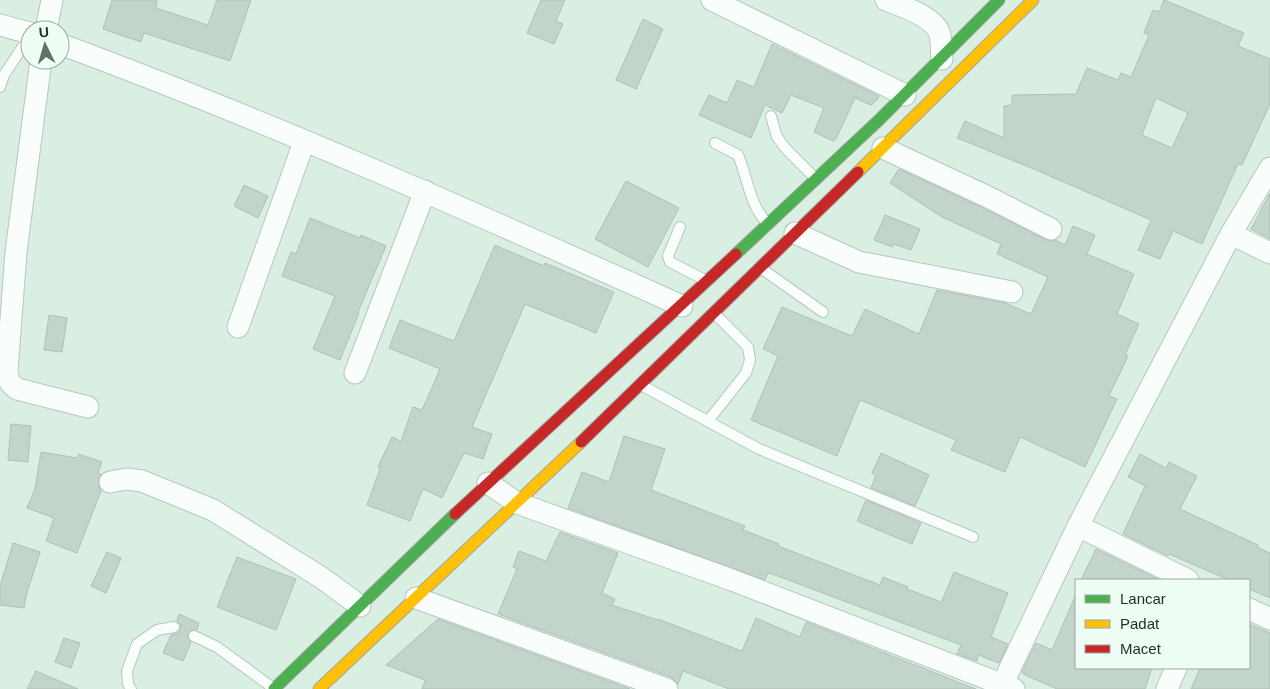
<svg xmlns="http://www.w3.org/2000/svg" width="1270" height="689" viewBox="0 0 1270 689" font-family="Arial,sans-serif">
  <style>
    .building { fill: #c3d4ca; stroke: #b0c1b7; fill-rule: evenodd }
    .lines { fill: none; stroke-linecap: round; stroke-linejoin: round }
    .lane-casing { stroke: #b7c7be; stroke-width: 12 }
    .street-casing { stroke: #b7c7be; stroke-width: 23 }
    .fast-casing { stroke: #a2a3a1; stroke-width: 13 }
    .slow-casing { stroke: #a2a3a1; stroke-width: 13 }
    .jam-casing { stroke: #a2a3a1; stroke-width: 13 }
    .lane { stroke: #f9fdfb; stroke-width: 10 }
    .street { stroke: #f9fdfb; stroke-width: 21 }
    .fast { stroke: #4caf50; stroke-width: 11 }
    .slow { stroke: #ffc107; stroke-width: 11 }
    .jam { stroke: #c62828; stroke-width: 11 }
  </style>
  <rect width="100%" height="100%" fill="#d9efe2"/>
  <!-- building -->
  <g class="building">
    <polygon points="112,0 157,0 156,8 208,25 217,0 251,0 230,61 144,33 141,42 103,29"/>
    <polygon points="541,0 565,0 556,21 563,24 554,44 527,33"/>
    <path d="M 1164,0 L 1244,33 L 1238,46 L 1270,59 L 1270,104 L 1242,165 L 1238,164 L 1202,244 L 1173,231 L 1160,259 L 1138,250 L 1151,220 L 1036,170 L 957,138 L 965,121 L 1004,138 L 1004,106 L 1012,105 L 1012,95 L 1076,94 L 1087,68 L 1118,80 L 1121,73 L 1131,77 L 1149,35 L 1144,33 L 1153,10 L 1159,12 ZM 1156,98 L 1188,113 L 1172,148 L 1142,135 Z"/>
    <polygon points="643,19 663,29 636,89 616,80"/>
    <polygon points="772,44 879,96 878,99 871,105 855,98 836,139 833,141 814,132 824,108 791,95 782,113 765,105 751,138 699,115 709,95 727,103 737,80 754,87"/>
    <polygon points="899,169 981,207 1046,240 1055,240 1065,245 1073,226 1095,235 1087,254 1134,274 1117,314 1139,324 1125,355 1128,356 1109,396 1117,399 1085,467 1020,437 1005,472 951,450 956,440 860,400 837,456 751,420 778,356 763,349 782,307 852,336 865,309 919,334 937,290 1005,303 1031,314 1048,277 997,254 1001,244 942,217 890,183"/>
    <polygon points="626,181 679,208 648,267 595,239"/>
    <polygon points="244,185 268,196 258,218 234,206"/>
    <polygon points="1270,193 1270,239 1251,229"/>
    <polygon points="885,215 920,229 911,250 894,244 892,247 874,240"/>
    <polygon points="310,218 360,238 361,235 386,246 358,312 359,313 340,360 313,349 335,296 282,276 291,252 296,254"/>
    <polygon points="495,245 544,266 545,263 614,292 596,333 525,304 472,427 492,434 483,459 464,453 442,498 423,489 410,521 367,505 380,469 378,467 392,437 401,441 413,407 422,410 440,369 389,348 400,320 454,341"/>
    <polygon points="49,315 67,318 62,352 44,350"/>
    <polygon points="11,424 31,426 28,462 8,460"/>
    <polygon points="624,436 665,449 651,490 745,526 743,530 779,544 778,546 880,585 883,577 908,587 907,589 941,602 942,601 954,572 1008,593 991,637 1008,644 999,663 978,655 977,661 957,654 961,645 775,575 768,573 765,580 568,508 582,472 609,482"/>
    <polygon points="41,452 77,458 79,454 102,462 98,473 101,474 98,484 101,491 77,553 46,541 54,518 27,508 35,489"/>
    <polygon points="881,453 929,475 915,506 871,488 876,475 872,473"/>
    <polygon points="1140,454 1166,468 1169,462 1197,476 1180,509 1258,545 1257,547 1270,553 1270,598 1249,589 1249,580 1229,580 1169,554 1168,556 1123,534 1145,486 1128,477"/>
    <polygon points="866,500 921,523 912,544 857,521"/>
    <polygon points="560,532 618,553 602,593 615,599 612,605 658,620 658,619 742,651 756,618 800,637 806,622 976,689 729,689 683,671 678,684 671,677 498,614 517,569 513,567 519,551 546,561"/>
    <polygon points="13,543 40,552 26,596 24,608 0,605 0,586"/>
    <polygon points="1096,549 1158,579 1157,580 1081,580"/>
    <polygon points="107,552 121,558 106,593 91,586"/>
    <polygon points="237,557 296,579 276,630 217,607"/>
    <polygon points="1076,594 1076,668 1152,668 1145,689 1057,689 1023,674 1022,672 1036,643 1052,650"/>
    <polygon points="179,614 199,623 197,630 191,630 188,634 188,639 191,642 183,661 163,653 171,635 178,633 180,630 181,625 177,621"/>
    <polygon points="438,619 630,689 422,689 425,680 386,665"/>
    <polygon points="1249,624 1270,633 1270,689 1191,689 1200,668 1249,668"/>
    <polygon points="64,638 80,643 71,668 55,662"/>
    <polygon points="36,671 78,689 27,689"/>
  </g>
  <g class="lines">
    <!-- lane casing -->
    <g class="lane-casing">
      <g id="lane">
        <polyline points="0,87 4,75 30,36"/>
        <polyline points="771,116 777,137 786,149 816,179"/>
        <path d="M 715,143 L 738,155 C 748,178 749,204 767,223"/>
        <polyline points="680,227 668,256 670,262 705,280"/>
        <polyline points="762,269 823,312"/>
        <polyline points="641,385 759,449 973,537"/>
        <polyline points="708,421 746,373 750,360 748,347 714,313"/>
        <polyline points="194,636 217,647 273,688"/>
        <polyline points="131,689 128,684 127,671 137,644 157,630 174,627"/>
      </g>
    </g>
    <!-- street casing -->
    <g class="street-casing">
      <g id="street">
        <polyline points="712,0 905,95"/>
        <path d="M 886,0 C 901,6 933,16 939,32 C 942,39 941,51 942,59"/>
        <polyline points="0,25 30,33"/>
        <polyline points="46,30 52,0"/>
        <path d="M 60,44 C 271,122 477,214 682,306"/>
        <path d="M 41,60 L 16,252 L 7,371 C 8,380 10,384 17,389 L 88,407"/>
        <polyline points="883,148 986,196 1051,229"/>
        <polyline points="795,233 859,262 1012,292"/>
        <polyline points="1231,234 1270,253"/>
        <polyline points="238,327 304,142"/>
        <polyline points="355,373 425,191"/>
        <polyline points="110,482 127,479 142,481 213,510 322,578 360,606"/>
        <polyline points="488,483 517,503 732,580 1014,689"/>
        <polyline points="1078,526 1188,580"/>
        <polyline points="416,598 667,689"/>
        <polyline points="1249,609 1270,619"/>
        <polyline points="1000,689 1078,526 1231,234 1270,168"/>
        <polyline points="1167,689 1176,668"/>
      </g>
    </g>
    <!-- fast casing -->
    <g class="fast-casing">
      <g id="fast">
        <polyline points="736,254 879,120 999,0"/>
        <polyline points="274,689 455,514"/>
      </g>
    </g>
    <!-- slow casing -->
    <g class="slow-casing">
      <g id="slow">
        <polyline points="858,172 1033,0"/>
        <polyline points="319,689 581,442"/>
      </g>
    </g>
    <!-- jam casing -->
    <g class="jam-casing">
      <g id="jam">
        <polyline points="581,442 858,172"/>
        <polyline points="455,514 736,254"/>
      </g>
    </g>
    <!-- lane -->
    <use href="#lane" class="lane"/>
    <!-- street -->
    <use href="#street" class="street"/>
    <!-- fast -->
    <use href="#fast" class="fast"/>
    <!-- slow -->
    <use href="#slow" class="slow"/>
    <!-- jam -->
    <use href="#jam" class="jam"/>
  </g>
  <!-- legend -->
  <rect x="1075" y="579" width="175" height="90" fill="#effef5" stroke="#9caaa2"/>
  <rect x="1085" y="595" width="25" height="8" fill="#4caf50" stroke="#9caaa2"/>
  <text x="1120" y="604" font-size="15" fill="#1f2d25">Lancar</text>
  <rect x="1085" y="620" width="25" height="8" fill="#ffc107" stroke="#9caaa2"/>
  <text x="1120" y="629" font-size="15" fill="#1f2d25">Padat</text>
  <rect x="1085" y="645" width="25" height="8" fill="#c62828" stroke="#9caaa2"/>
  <text x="1120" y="654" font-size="15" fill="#1f2d25">Macet</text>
  <!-- north arrow -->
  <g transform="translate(45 45) rotate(355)"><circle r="24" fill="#effef5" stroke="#9caaa2"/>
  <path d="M0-4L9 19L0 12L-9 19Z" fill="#607167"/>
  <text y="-8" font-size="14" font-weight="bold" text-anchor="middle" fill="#1f2d25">U</text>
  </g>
</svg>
